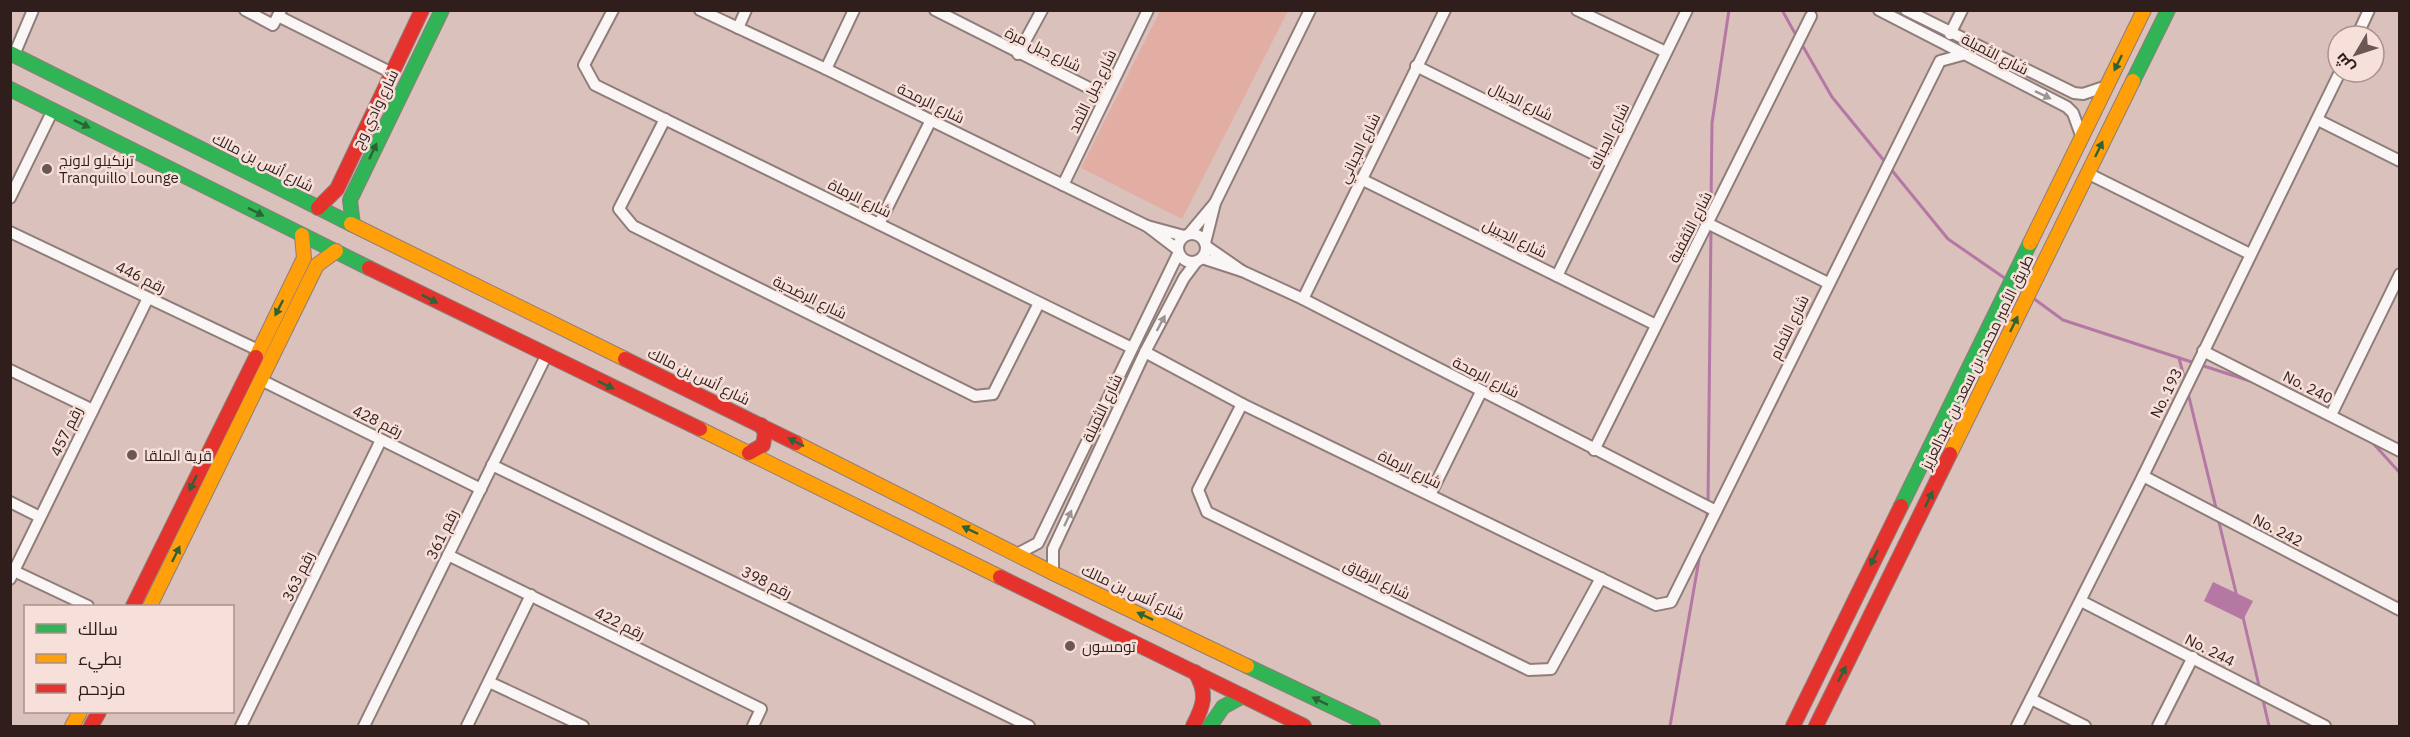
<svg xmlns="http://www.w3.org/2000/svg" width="2410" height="737" viewBox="0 0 2410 737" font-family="'IBM Plex Sans',Cairo,sans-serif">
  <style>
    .green { fill: #e2aea3 }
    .water { fill: #b578a4 }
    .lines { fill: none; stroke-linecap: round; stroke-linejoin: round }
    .stream { stroke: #b578a4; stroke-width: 3 }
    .street-casing { stroke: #8f7d79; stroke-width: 14 }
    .fast-casing { stroke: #8f7d79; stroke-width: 16 }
    .slow-casing { stroke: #8f7d79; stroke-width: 16 }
    .jam-casing { stroke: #8f7d79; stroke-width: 16 }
    .street { stroke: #f9f6f5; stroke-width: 10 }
    .fast { stroke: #30b455; stroke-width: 14 }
    .slow { stroke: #ff9f0a; stroke-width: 14 }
    .jam { stroke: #e5322d; stroke-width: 14 }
    .oneway { fill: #2f6235 }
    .oneway2 { fill: #9e9593 }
    .poi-dot { fill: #6b5753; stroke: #f7e0da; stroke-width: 2 }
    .labels { text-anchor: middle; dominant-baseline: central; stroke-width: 5; stroke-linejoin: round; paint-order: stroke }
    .street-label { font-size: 15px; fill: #2f1e1b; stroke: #f7e0da }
    .poi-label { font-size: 15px; fill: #2f1e1b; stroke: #f7e0da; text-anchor: start }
  </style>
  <rect width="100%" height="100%" fill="#dac1bc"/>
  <!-- green -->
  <polygon class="green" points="1160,11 1288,11 1182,219 1081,168"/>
  <!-- water -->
  <polygon class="water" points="2213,582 2253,601 2243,620 2204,601"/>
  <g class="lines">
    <!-- stream -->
    <g class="stream">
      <polyline points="1782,10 1797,37"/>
      <polyline points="1801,43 1832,97 1948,239 2006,279"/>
      <polyline points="1711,206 1712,123 1729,10"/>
      <polyline points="2033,298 2063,320 2253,382"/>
      <polyline points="2179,358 2185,381"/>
      <polyline points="2188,393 2217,512"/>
      <polyline points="2371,441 2400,473"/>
      <polyline points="1708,503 1711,228"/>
      <polyline points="2218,518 2237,597"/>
      <polyline points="1705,524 1708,510"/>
      <polyline points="2243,617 2260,690"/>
      <polyline points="2262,696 2269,726"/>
      <polyline points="1670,726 1700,554"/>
    </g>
    <!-- street casing -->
    <g class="street-casing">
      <g id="street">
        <polyline points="245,10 273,25 281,10"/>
        <polyline points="613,10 584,65 595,85 1132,348"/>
        <polyline points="700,10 826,69 1147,226"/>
        <polyline points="935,10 1105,96"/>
        <polyline points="1577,10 1666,52"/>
        <polyline points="1879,10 2067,107 2073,113 2082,138"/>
        <polyline points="1906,10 2074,93 2083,94 2107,86"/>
        <polyline points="278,16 392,73"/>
        <polyline points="738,28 746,10"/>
        <polyline points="1950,34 1962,10"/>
        <polyline points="2357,36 2369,10"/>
        <polyline points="1018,54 1042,10"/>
        <polyline points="14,55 33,10"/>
        <polyline points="1416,66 1612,163"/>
        <polyline points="826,69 854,10"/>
        <polyline points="665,119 619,209 633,226 975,396 993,394 1039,303"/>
        <polyline points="2318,120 2400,161"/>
        <polyline points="2087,173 2250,254"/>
        <polyline points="1361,179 1656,325"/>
        <polyline points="1063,185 1148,10"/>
        <polyline points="10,198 53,110"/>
        <polyline points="1215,203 1310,10"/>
        <polyline points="879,224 931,120"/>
        <polyline points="1709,224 1828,283"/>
        <polyline points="10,232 258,350"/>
        <circle cx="1192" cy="248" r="14"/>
        <polyline points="1189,234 1215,203 1205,243"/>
        <polyline points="1177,249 1147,226 1184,236"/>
        <polyline points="1202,258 1242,271 1206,246"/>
        <polyline points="1242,271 1303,299 1716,511"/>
        <polyline points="1557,276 1687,10"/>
        <polyline points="1303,299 1445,10"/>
        <polyline points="2203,351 2400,451"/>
        <polyline points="1145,352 1242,404 1656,605 1671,602 1940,61 1962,55"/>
        <polyline points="10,370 93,410"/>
        <polyline points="261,380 481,489"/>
        <polyline points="1242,404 1198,490 1207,512 1529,670 1551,669 1601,578"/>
        <polyline points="2331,415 2400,274"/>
        <polyline points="1594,450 1811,16"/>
        <polyline points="492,465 1029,726"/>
        <polyline points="2143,476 2400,610"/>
        <polyline points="1430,495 1481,392"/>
        <polyline points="10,502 40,517"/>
        <polyline points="1019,553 1038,543 1178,254"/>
        <polyline points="448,555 761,709 753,726"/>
        <polyline points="14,571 88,606"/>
        <polyline points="1053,573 1053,549 1145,352 1184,278 1196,262"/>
        <polyline points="10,579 148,298"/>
        <polyline points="2081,601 2325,726"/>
        <polyline points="489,682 583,726"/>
        <polyline points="2031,699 2085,726"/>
        <polyline points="241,726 381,440"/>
        <polyline points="364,726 547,354"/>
        <polyline points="467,726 531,595"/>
        <polyline points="2017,726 2143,476 2340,72"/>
        <polyline points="2158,726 2193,657"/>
      </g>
    </g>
    <!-- fast casing -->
    <g class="fast-casing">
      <g id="fast">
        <polyline points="10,53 351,224"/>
        <polyline points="2133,81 2168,10"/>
        <polyline points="10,89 369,268"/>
        <polyline points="353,225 350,200 442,10"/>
        <polyline points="1901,506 2030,243"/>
        <polyline points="1247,666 1373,726"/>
        <polyline points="1210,726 1223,707 1243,696"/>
      </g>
    </g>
    <!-- slow casing -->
    <g class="slow-casing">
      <g id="slow">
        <polyline points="351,224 625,359"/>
        <polyline points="2030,243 2144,10"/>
        <polyline points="256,357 304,258 302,235"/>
        <polyline points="700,429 1000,577"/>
        <polyline points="796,443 1053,573 1247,666"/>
        <polyline points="1950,454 2133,81"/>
        <polyline points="150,606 317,265 336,251"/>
        <polyline points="72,726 80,712"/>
      </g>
    </g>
    <!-- jam casing -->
    <g class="jam-casing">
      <g id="jam">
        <polyline points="318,208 337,189 422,10"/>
        <polyline points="369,268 700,429"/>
        <polyline points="625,359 796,443"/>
        <polyline points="749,453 763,445 765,433 761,425"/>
        <polyline points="1000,577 1304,726"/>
        <polyline points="133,606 256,357"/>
        <polyline points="91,726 99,712"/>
        <path d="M 1193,726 C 1204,705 1208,693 1195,672"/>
        <polyline points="1793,726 1901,506"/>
        <polyline points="1816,726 1950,454"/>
      </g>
    </g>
    <!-- street -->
    <use href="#street" class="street"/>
    <!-- fast -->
    <use href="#fast" class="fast"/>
    <!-- slow -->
    <use href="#slow" class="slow"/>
    <!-- jam -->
    <use href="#jam" class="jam"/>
  </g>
  <!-- one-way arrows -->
  <defs><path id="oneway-solid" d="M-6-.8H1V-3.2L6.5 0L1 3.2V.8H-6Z" transform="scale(1.5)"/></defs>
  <g class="oneway">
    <use href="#oneway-solid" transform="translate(2118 63) rotate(116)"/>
    <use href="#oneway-solid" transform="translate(82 124) rotate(26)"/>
    <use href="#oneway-solid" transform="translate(2099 149) rotate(-64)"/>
    <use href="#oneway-solid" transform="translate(373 151) rotate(-65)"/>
    <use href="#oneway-solid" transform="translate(256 212) rotate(27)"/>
    <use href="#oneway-solid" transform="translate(430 299) rotate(27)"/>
    <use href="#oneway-solid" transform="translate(279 308) rotate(117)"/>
    <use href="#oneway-solid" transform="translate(2014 324) rotate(-64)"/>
    <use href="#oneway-solid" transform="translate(606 385) rotate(26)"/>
    <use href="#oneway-solid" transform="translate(796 442) rotate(-153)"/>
    <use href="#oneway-solid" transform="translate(193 483) rotate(116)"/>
    <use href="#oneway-solid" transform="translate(1929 499) rotate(-64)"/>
    <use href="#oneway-solid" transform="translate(970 530) rotate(-154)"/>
    <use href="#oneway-solid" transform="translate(176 554) rotate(-64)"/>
    <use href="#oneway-solid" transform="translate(1874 558) rotate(116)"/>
    <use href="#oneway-solid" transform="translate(1145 616) rotate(-155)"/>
    <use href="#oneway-solid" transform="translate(1842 674) rotate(-63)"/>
    <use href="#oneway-solid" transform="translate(1320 701) rotate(-154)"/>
  </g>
  <g class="oneway2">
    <use href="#oneway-solid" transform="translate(2043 95) rotate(26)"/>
    <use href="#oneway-solid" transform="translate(1161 323) rotate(-62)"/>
    <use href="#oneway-solid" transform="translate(1068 518) rotate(-65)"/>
  </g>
  <!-- markers -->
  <g class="poi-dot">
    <circle cx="47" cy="169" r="6"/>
    <circle cx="132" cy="455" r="6"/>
    <circle cx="1070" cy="646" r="6"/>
  </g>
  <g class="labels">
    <!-- street labels -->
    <g class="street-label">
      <text transform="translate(1043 49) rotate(26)">شارع جبل مرة</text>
      <text transform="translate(1995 54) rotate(27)">شارع الثميلة</text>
      <text transform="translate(1092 91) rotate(-64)">شارع جبل الثمد</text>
      <text transform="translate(1521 101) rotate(26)">شارع الجبال</text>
      <text transform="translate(931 103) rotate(26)">شارع الرمحة</text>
      <text transform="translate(375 109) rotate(-64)">شارع وادي وج</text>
      <text transform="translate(1609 136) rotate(-64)">شارع الجبالة</text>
      <text transform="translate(1359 148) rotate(-64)">شارع الجباني</text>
      <text transform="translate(263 162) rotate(27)">شارع أنس بن مالك</text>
      <text transform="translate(860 198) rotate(26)">شارع الرماة</text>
      <text transform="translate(1690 227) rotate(-63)">شارع الثقفية</text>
      <text transform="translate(1515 238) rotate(26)">شارع الجبيل</text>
      <text transform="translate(141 277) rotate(26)">رقم 446</text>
      <text transform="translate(810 297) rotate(26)">شارع الرضحية</text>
      <text transform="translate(1789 327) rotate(-64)">شارع الثمام</text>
      <text transform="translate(1977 362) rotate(-64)">طريق الأمير محمد بن سعد بن عبدالعزيز</text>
      <text transform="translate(699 376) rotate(26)">شارع أنس بن مالك</text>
      <text transform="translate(1486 377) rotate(27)">شارع الرمحة</text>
      <text transform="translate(2308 387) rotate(27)">No. 240</text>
      <text transform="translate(2166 393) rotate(-64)">No. 193</text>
      <text transform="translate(1102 408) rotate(-65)">شارع الثميلة</text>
      <text transform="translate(378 421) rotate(26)">رقم 428</text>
      <text transform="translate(66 431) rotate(-64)">رقم 457</text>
      <text transform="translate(1410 469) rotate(26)">شارع الرماة</text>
      <text transform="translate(2278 530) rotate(27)">No. 242</text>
      <text transform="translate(442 534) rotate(-64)">رقم 361</text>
      <text transform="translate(298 576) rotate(-64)">رقم 363</text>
      <text transform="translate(1377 579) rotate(26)">شارع الرقاق</text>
      <text transform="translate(767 582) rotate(26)">رقم 398</text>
      <text transform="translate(1133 592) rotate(25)">شارع أنس بن مالك</text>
      <text transform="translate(620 623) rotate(26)">رقم 422</text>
      <text transform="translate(2210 650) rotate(27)">No. 244</text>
    </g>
    <!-- poi labels -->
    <g class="poi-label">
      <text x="59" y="160">ترنكيلو لاونج<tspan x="59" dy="17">Tranquillo Lounge</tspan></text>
      <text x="144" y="455">قرية الملقا</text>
      <text x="1082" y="646">تومسون</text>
    </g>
  </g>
  <!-- border -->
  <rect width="2410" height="737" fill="none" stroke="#2f1e1b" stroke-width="24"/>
  <!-- legend -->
  <rect x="24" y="605" width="210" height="108" fill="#f7e0da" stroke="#a7928e" stroke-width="1.5"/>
  <rect x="36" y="624" width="30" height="9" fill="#30b455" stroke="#a7928e" stroke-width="1.5"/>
  <text x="78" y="635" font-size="18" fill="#2f1e1b">سالك</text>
  <rect x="36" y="654" width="30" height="9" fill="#ff9f0a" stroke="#a7928e" stroke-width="1.5"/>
  <text x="78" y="665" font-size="18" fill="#2f1e1b">بطيء</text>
  <rect x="36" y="684" width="30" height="9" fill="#e5322d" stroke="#a7928e" stroke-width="1.5"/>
  <text x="78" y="695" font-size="18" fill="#2f1e1b">مزدحم</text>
  <!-- north arrow -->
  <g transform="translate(2356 54) rotate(231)"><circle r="28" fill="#f7e0da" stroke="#a7928e" stroke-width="1.5"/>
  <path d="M0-4.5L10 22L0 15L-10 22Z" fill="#6b5753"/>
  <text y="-9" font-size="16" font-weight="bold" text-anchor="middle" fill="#2f1e1b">ش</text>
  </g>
</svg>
